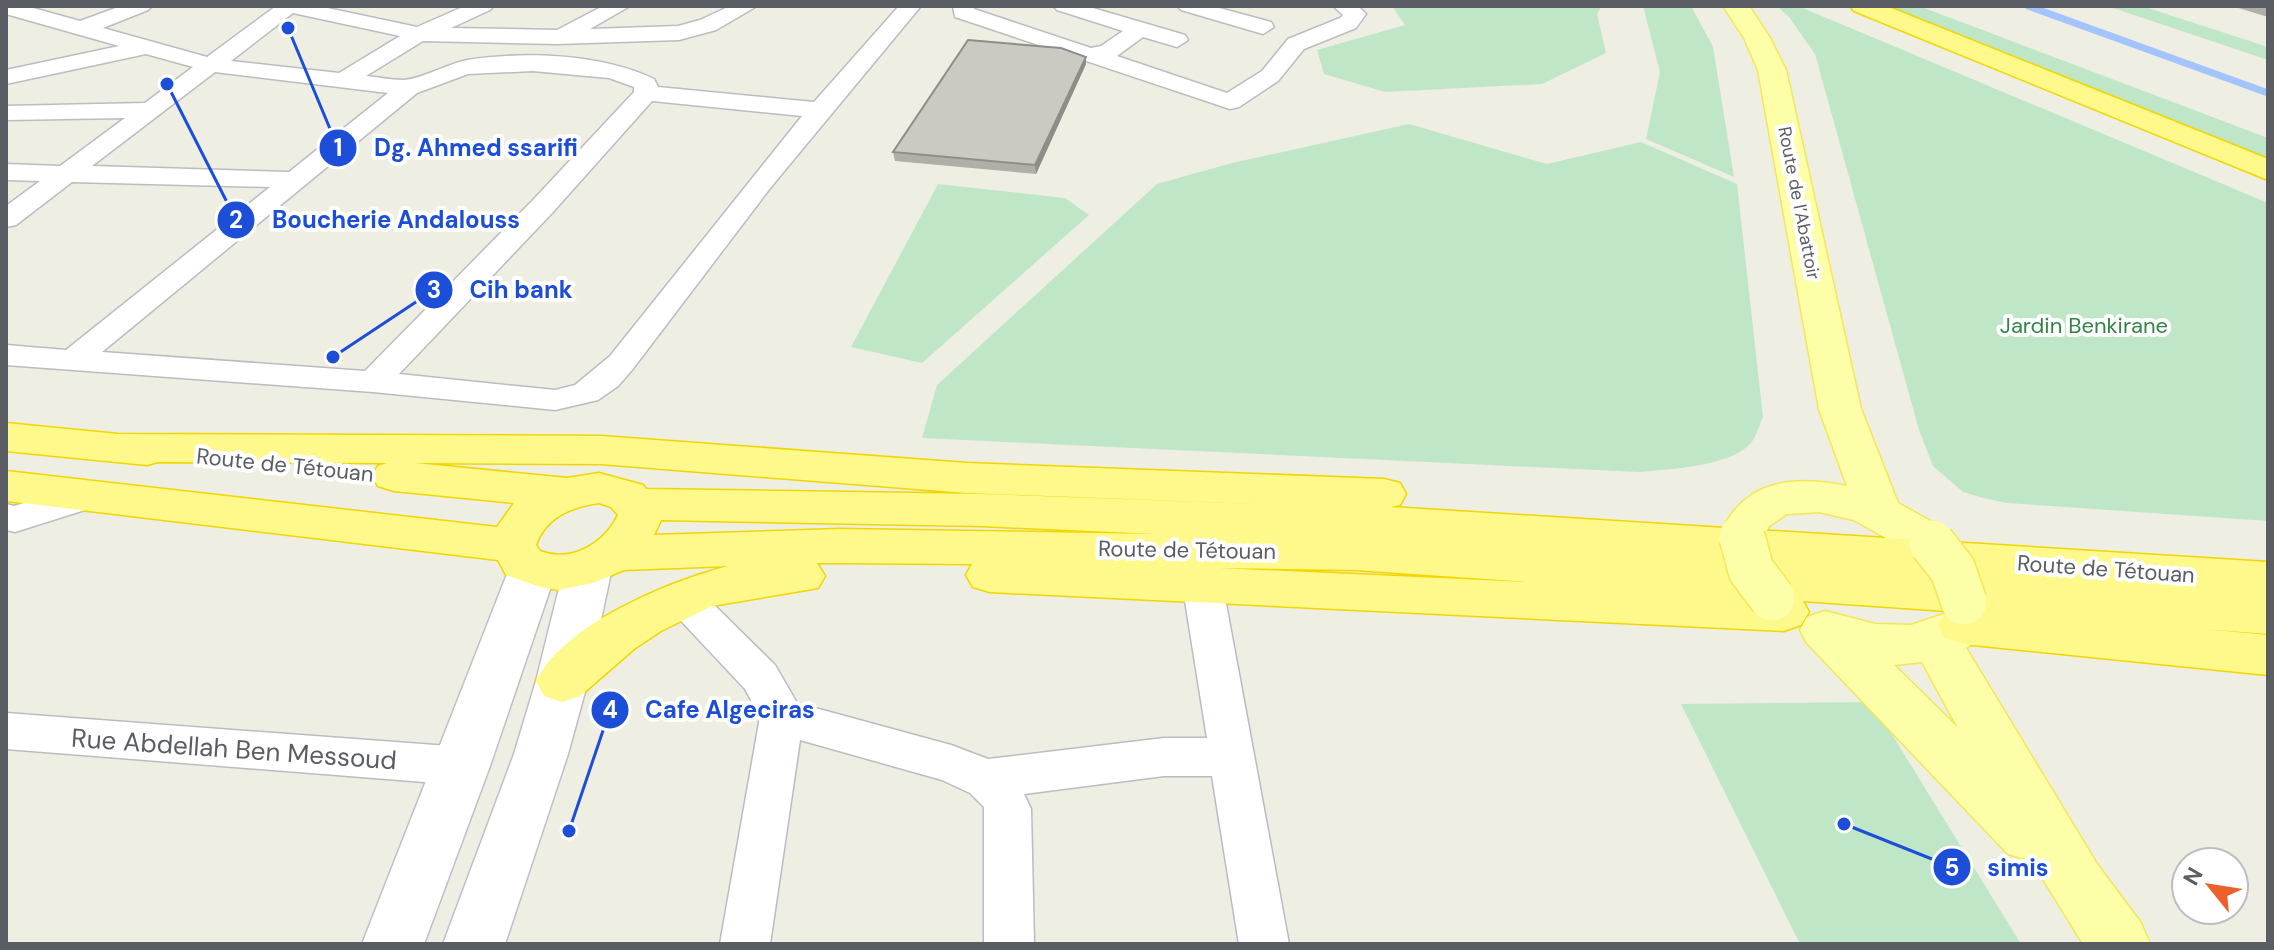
<svg xmlns="http://www.w3.org/2000/svg" width="2274" height="950" viewBox="0 0 2274 950" font-family="'DM Sans',sans-serif">
  <style>
    .green { fill: #bfe7c7 }
    .lines { fill: none; stroke-linecap: round; stroke-linejoin: round }
    .stream { stroke: #a3c4ff; stroke-width: 7 }
    .street-casing { stroke: #bbbcc2; stroke-width: 3 }
    .secondary-casing { stroke: #bebfc7; stroke-width: 3 }
    .primary-casing { stroke: #f4e756; stroke-width: 3 }
    .highway-casing { stroke: #f2d600; stroke-width: 3 }
    .street { fill: #fff; fill-rule: evenodd }
    .secondary { fill: #fff; fill-rule: evenodd }
    .primary { fill: #fcffa8; fill-rule: evenodd }
    .highway { fill: #fff88a; fill-rule: evenodd }
    .primary-bridge-casing { stroke: #f4e756; stroke-width: 48; stroke-linecap: butt }
    .primary-bridge { stroke: #fcffa8; stroke-width: 45 }
    .wall { fill: #afaea7 }
    .shaded-wall { fill: #8e8d88 }
    .building { fill: #cbcac2; stroke: #8e8d88; stroke-width: 2 }
    .labels { text-anchor: middle; dominant-baseline: central; stroke-width: 8; stroke-linejoin: round; paint-order: stroke }
    .far-street-label { font-size: 18px; fill: #5b5d64; stroke: #fff }
    .park-label { font-size: 22px; fill: #328446; stroke: #fff }
    .street-label { font-size: 22px; fill: #5b5d64; stroke: #fff }
    .near-street-label { font-size: 26px; fill: #5b5d64; stroke: #fff }
    .leader { fill: none; stroke: #1d4ed8; stroke-width: 3 }
    .callout-dot { fill: #1d4ed8; stroke: #fff; stroke-width: 3 }
    .mark-label { font-size: 24px; text-anchor: middle; font-weight: bold; fill: #fff }
    .callout-label { font-size: 24px; text-anchor: middle; font-weight: bold; fill: #1d4ed8; stroke: #fff; stroke-width: 8; stroke-linejoin: round; paint-order: stroke }
  </style>
  <rect width="100%" height="100%" fill="#eeeee3"/>
  <!-- green -->
  <g class="green">
    <polygon points="1392,6 1602,6 1597,14 1606,53 1542,84 1385,92 1324,74 1317,50 1405,25"/>
    <polygon points="1643,6 1691,6 1713,47 1734,177 1646,139 1660,72"/>
    <polygon points="1777,6 1798,6 2268,203 2268,521 2007,503 1983,498 1963,492 1933,466 1919,430 1815,54 1789,17"/>
    <polygon points="1886,6 1919,6 2268,138 2268,158"/>
    <polygon points="2107,6 2142,6 2268,47 2268,60"/>
    <path d="M 1409,124 L 1547,164 L 1641,142 L 1737,184 L 1763,417 C 1760,424 1757,434 1753,440 C 1735,467 1668,469 1639,472 L 922,438 L 937,385 L 1157,184 L 1232,163 Z"/>
    <polygon points="938,184 1065,198 1089,215 922,363 851,347"/>
    <polygon points="1872,702 2021,944 1800,944 1681,704"/>
  </g>
  <g class="lines">
    <!-- stream -->
    <polyline class="stream" points="2028,6 2268,93"/>
    <!-- street casing -->
    <g class="street-casing">
      <g id="street">
        <path d="M 6,6 L 26,6 L 80,21 L 121,6 L 152,6 L 148,10 L 103,28 L 207,57 L 276,6 L 318,6 L 417,27 L 465,6 L 494,6 L 490,10 L 451,28 L 557,30 L 603,6 L 630,6 L 590,29 L 678,26 L 700,20 L 730,6 L 757,6 L 716,30 L 679,40 L 558,44 L 423,41 L 366,76 C 378,77 391,80 403,80 C 418,80 448,64 467,60 C 525,51 601,54 654,79 L 658,87 L 814,102 L 899,6 L 921,6 L 771,187 L 632,370 L 618,386 L 598,400 L 555,410 L 373,392 L 6,365 L 6,345 L 66,350 L 270,187 L 72,182 L 16,225 L 6,227 L 6,206 L 40,181 L 6,180 L 6,164 L 60,166 L 125,118 L 6,120 L 6,106 L 145,103 L 193,67 L 146,54 L 6,84 L 6,70 L 119,46 L 6,14 ZM 293,13 L 400,36 L 339,73 L 231,61 ZM 533,71 L 609,78 L 634,87 L 634,92 L 533,200 L 365,371 L 102,352 L 417,93 L 468,74 ZM 215,72 L 388,93 L 289,172 L 92,166 ZM 652,101 L 802,116 L 610,356 L 575,385 L 555,390 L 399,374 L 553,212 Z"/>
        <polygon points="953,6 975,6 974,9 1091,48 1101,46 1123,31 1057,10 1053,6 1086,6 1185,35 1188,40 1177,47 1143,37 1117,56 1227,93 1262,71 1288,39 1340,18 1343,15 1333,6 1358,6 1366,14 1356,28 1304,49 1278,81 1239,107 1230,109 955,17"/>
        <polygon points="1177,6 1212,6 1271,22 1274,27 1263,34 1181,10"/>
        <polygon points="91,483 104,486 109,495 104,504 15,532 6,530 6,504 14,506"/>
        <polygon points="1202,568 1216,572 1222,582 1289,944 1239,944 1212,776 1164,776 1024,794 1031,809 1034,944 984,944 984,807 970,793 942,780 800,740 770,944 720,944 760,717 745,689 668,607 662,597 668,587 682,582 696,587 775,665 797,703 951,745 988,759 1164,738 1207,738 1182,582 1188,572"/>
        <polygon points="6,713 462,747 478,753 485,766 478,779 462,785 6,749"/>
      </g>
    </g>
    <!-- secondary casing -->
    <g class="secondary-casing">
      <g id="secondary">
        <polygon points="588,551 605,556 612,568 588,681 568,754 505,944 443,944 514,754 536,681 564,568 571,556"/>
        <polygon points="533,552 550,557 557,569 490,766 424,944 362,944 509,569 516,557"/>
      </g>
    </g>
    <!-- primary casing -->
    <g class="primary-casing">
      <g id="primary">
        <path d="M 1723,6 L 1749,6 L 1770,38 L 1786,70 L 1861,409 L 1898,503 L 1948,531 L 1955,543 L 1948,555 L 1932,560 L 1916,555 L 1854,520 L 1819,512 L 1787,514 L 1769,526 L 1758,549 L 1742,553 L 1726,549 L 1719,537 C 1742,480 1792,475 1847,486 L 1819,409 L 1758,70 L 1744,38 Z"/>
        <path d="M 1959,609 L 1977,615 L 1984,628 L 1977,641 L 1966,648 L 2097,864 L 2141,923 L 2150,944 L 2083,944 L 2032,861 L 2008,854 L 1807,643 L 1800,630 L 1807,617 L 1825,611 L 1875,624 L 1911,625 ZM 1922,662 L 1958,728 L 1894,665 Z"/>
      </g>
    </g>
    <!-- highway casing -->
    <g class="highway-casing">
      <g id="highway">
        <polygon points="1850,6 1886,6 2268,159 2268,180 1854,11"/>
        <path d="M 6,423 L 118,434 L 601,436 L 967,463 L 1384,479 L 1400,483 L 1406,494 L 1400,505 L 1391,507 L 2268,562 L 2268,634 L 2204,629 L 2268,635 L 2268,675 L 1963,644 L 1945,638 L 1938,625 L 1947,611 L 1803,601 L 1809,612 L 1801,625 L 1784,631 L 990,592 L 973,587 L 966,575 L 972,564 L 839,563 L 817,563 L 825,576 L 818,588 L 712,606 L 661,631 L 634,649 L 580,696 L 562,702 L 544,696 L 536,681 C 566,623 668,582 728,566 L 624,570 L 593,583 L 558,590 L 540,587 L 506,575 L 498,560 L 6,501 L 6,471 L 497,527 L 514,503 L 394,491 L 378,486 L 372,476 L 378,466 L 387,463 L 158,462 L 147,465 L 6,451 ZM 415,463 L 601,464 L 967,493 L 1285,505 L 982,494 L 646,489 L 643,485 L 599,473 L 567,478 ZM 599,503 L 611,507 L 618,515 C 604,544 571,563 540,551 L 536,545 C 546,517 571,507 599,503 ZM 661,520 L 982,526 L 1156,534 L 839,529 L 654,535 ZM 1219,568 L 1355,570 L 1528,582 Z"/>
      </g>
    </g>
    <!-- street -->
    <use href="#street" class="street"/>
    <!-- secondary -->
    <use href="#secondary" class="secondary"/>
    <!-- primary -->
    <use href="#primary" class="primary"/>
    <!-- highway -->
    <use href="#highway" class="highway"/>
    <!-- primary-bridge casing -->
    <g class="primary-bridge-casing">
      <g id="primary-bridge">
        <polyline points="1742,537 1751,570 1772,598"/>
        <polyline points="1932,543 1953,570 1964,602"/>
      </g>
    </g>
    <!-- primary-bridge -->
    <use href="#primary-bridge" class="primary-bridge"/>
  </g>
  <!-- wall -->
  <g class="wall">
    <polygon points="2232,6 2268,6 2268,17"/>
    <polygon points="1086,64 1036,174 895,161 893,152"/>
  </g>
  <!-- shaded-wall -->
  <polygon class="shaded-wall" points="1086,57 1086,64 1036,174 1035,165"/>
  <!-- building -->
  <polygon class="building" points="968,40 1061,48 1086,57 1035,165 893,152"/>
  <g class="labels">
    <!-- far-street labels -->
    <g class="far-street-label">
      <text transform="translate(1799 203) rotate(79)">Route de l’Abattoir</text>
    </g>
    <!-- park labels -->
    <g class="park-label">
      <text x="2084" y="325">Jardin Benkirane</text>
    </g>
    <!-- street labels -->
    <g class="street-label">
      <text transform="translate(285 465) rotate(6)">Route de Tétouan</text>
      <text transform="translate(1187 550) rotate(1)">Route de Tétouan</text>
      <text transform="translate(2106 569) rotate(4)">Route de Tétouan</text>
    </g>
    <!-- near-street labels -->
    <g class="near-street-label">
      <text transform="translate(234 749) rotate(4)">Rue Abdellah Ben Messoud</text>
    </g>
  </g>
  <!-- callouts -->
  <path class="leader" d="M288 28L338 148M167 84L236 220M333 357L434 290M569 831L610 710M1844 824L1952 867"/>
  <g class="callout-dot">
    <circle cx="288" cy="28" r="8"/>
    <circle cx="167" cy="84" r="8"/>
    <circle cx="333" cy="357" r="8"/>
    <circle cx="569" cy="831" r="8"/>
    <circle cx="1844" cy="824" r="8"/>
    <circle cx="338" cy="148" r="20"/>
    <circle cx="236" cy="220" r="20"/>
    <circle cx="434" cy="290" r="20"/>
    <circle cx="610" cy="710" r="20"/>
    <circle cx="1952" cy="867" r="20"/>
  </g>
  <g class="mark-label">
    <text x="338" y="156">1</text>
    <text x="236" y="228">2</text>
    <text x="434" y="298">3</text>
    <text x="610" y="718">4</text>
    <text x="1952" y="876">5</text>
  </g>
  <g class="callout-label">
    <text x="476" y="156">Dg. Ahmed ssarifi</text>
    <text x="396" y="228">Boucherie Andalouss</text>
    <text x="521" y="298">Cih bank</text>
    <text x="730" y="718">Cafe Algeciras</text>
    <text x="2018" y="876">simis</text>
  </g>
  <!-- border -->
  <rect width="2274" height="950" fill="none" stroke="#5b5d64" stroke-width="16"/>
  <!-- north arrow -->
  <g transform="translate(2210 886) rotate(300)"><circle r="38" fill="#ffffff" stroke="#bdbec1" stroke-width="2"/>
  <path d="M0-6L14 30L0 20L-14 30Z" fill="#ed602b"/>
  <text y="-12" font-size="22" font-weight="bold" text-anchor="middle" fill="#5b5d64">N</text>
  </g>
</svg>
